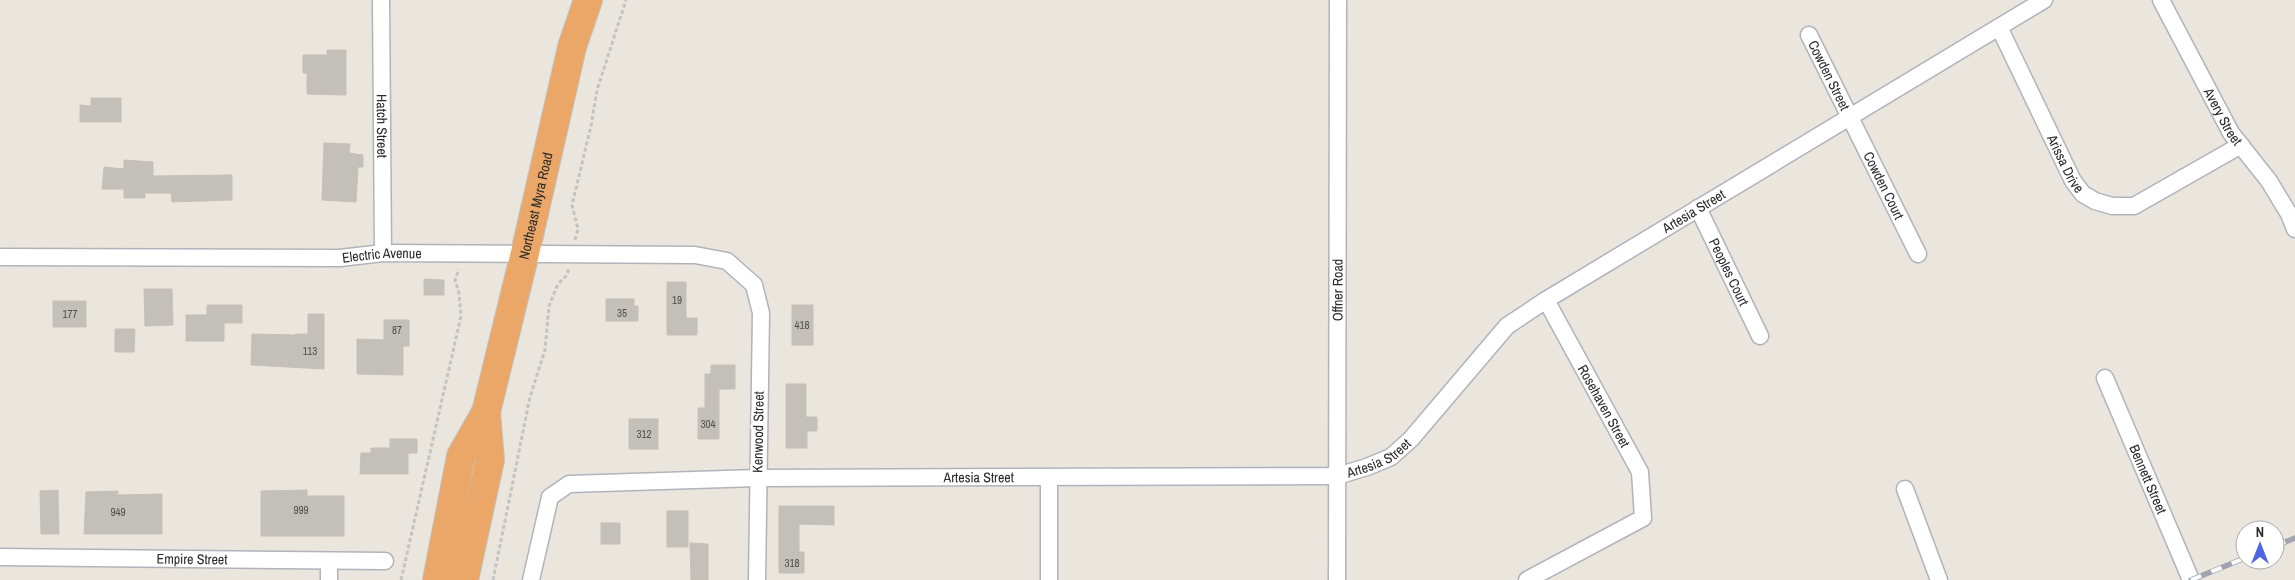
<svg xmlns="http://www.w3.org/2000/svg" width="2295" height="580" viewBox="0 0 2295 580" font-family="'Archivo Narrow',sans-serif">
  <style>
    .building { fill: #c3bfb9; stroke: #c5c1b7 }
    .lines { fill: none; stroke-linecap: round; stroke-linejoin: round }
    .street-casing { stroke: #b1b3bc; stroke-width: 19 }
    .highway-casing { stroke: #c3c3c3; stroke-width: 30 }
    .path { stroke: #c3c3c3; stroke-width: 3; stroke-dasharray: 4 2.5; stroke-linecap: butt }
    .street { stroke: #fff; stroke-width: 16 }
    .highway { stroke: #eba767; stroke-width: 28 }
    .rail-casing { stroke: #a1a2b2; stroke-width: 5.5 }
    .rail { stroke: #fff; stroke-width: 4; stroke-dasharray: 11; stroke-linecap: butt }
    .labels { text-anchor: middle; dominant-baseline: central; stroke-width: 5; stroke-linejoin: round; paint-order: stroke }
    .number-label { font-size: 11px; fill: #504f4e }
    .street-label { font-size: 14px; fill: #2a2a2a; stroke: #fff }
  </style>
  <rect width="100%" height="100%" fill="#eae5dd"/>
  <!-- building -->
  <g class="building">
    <polygon points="327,50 346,50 346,95 307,94 307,73 303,73 303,55 327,55"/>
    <polygon points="91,98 121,98 121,122 80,122 80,105 91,106"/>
    <polygon points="324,143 350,144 349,153 363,155 363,167 358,167 356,202 322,200"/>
    <polygon points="124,160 153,162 153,176 232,175 232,200 172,202 171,193 145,193 145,198 124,198 124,189 102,189 104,167 124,169"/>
    <polygon points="424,279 444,280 444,295 424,295"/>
    <polygon points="667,282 686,282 686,318 697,318 697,335 667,335"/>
    <polygon points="144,289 172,289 173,325 145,326"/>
    <polygon points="606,299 634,299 634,306 638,306 638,321 606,321"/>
    <rect x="53" y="301" width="33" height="26"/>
    <polygon points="207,305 242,305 242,323 224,323 224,341 186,341 186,315 207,315"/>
    <rect x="792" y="305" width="21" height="40"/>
    <polygon points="308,314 324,314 324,369 251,365 252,334 295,335 295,334 308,334"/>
    <polygon points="384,320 409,320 409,346 403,346 403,375 357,374 357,339 384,340"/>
    <polygon points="115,329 135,329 134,352 115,352"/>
    <polygon points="711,365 735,365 735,389 719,389 719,439 698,439 698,408 705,408 705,374 711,374"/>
    <polygon points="786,384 806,384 806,417 817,417 817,431 807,431 807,448 786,448"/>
    <rect x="629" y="419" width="29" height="30"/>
    <polygon points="390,439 417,439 417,453 408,453 408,474 360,474 361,453 371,453 371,448 390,448"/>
    <polygon points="58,490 59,534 41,534 40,491"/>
    <polygon points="307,490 307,496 344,496 344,536 261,536 261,491"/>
    <polygon points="118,491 118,495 162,494 162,534 84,534 86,492"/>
    <polygon points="779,506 834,506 834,525 799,524 799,552 804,552 804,573 779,573"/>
    <rect x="667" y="511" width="21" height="36"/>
    <rect x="601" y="523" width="19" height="21"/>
    <polygon points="690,543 708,544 708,580 691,580"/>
  </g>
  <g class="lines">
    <!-- street casing -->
    <g class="street-casing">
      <g id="street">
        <path id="s1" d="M 381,0 L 383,253"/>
        <path id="s2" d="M 2161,0 L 2231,133 L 2269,181 L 2289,214 L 2295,229"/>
        <path id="s3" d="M 1999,27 L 2073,181 L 2083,194 L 2095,201 L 2112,206 L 2134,206 L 2241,145"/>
        <path id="s4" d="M 1809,35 L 1918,254"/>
        <path id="s5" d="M 1698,208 L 1760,336"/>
        <path id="s6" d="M 0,257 L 340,258 L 383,253 L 695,255 L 727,261 L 754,285 L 761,313 L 757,580"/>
        <path id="s7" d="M 2105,378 L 2191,580"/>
        <polyline points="1049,477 1049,580"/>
        <polyline points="1905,489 1939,580"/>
        <path id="s8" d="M 0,557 L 385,561"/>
        <polyline points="329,580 329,562"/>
        <path id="s9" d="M 531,580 L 550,497 L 569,484 L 757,478 L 1337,476 L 1367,467 L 1391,457 L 1411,439 L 1507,326 L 1546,300 L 2044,0"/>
        <path id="s10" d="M 1337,580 L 1338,0"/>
        <polyline points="1527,580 1643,518 1640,472 1546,300"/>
      </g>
    </g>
    <!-- highway casing -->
    <g class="highway-casing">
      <g id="highway">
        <path id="s11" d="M 437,580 L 461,456 L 486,412 L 525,253 L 572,47 L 588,0"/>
        <polyline points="464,580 490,460 486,412"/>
      </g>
    </g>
    <!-- path -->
    <g class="path">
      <polyline points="575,240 578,229 572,205 591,126 597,90 626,0"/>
      <polyline points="401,580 461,316 459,293 455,280 459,269"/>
      <polyline points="493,580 530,397 545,350 549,306 558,284 567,275 569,268"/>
    </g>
    <!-- street -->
    <use href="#street" class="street"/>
    <!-- highway -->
    <use href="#highway" class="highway"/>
    <!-- rail casing -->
    <g class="rail-casing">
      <g id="rail">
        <polyline points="2275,546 2295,538"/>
        <polyline points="2191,580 2245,558"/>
      </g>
    </g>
    <!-- rail -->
    <use href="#rail" class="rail"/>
  </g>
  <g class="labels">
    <!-- number labels -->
    <g class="number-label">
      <text x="677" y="300">19</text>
      <text x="622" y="313">35</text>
      <text x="70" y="314">177</text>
      <text x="802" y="325">418</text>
      <text x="397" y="330">87</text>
      <text x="310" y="351">113</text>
      <text x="708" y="424">304</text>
      <text x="644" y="434">312</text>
      <text x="301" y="510">999</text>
      <text x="118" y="512">949</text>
      <text x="792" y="563">318</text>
    </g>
    <!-- street labels -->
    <g class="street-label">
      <text stroke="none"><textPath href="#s4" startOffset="45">Cowden Street</textPath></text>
      <text stroke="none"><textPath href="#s2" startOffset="132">Avery Street</textPath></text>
      <text stroke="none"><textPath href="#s1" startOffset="126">Hatch Street</textPath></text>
      <text stroke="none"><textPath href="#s3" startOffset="152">Arissa Drive</textPath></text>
      <text stroke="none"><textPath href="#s4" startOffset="168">Cowden Court</textPath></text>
      <text stroke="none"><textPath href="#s11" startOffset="389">Northeast Myra Road</textPath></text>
      <text stroke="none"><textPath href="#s9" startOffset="1328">Artesia Street</textPath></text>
      <text stroke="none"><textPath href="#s6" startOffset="382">Electric Avenue</textPath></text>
      <text stroke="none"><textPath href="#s5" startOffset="71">Peoples Court</textPath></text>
      <text stroke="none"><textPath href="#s10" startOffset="290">Offner Road</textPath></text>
      <text transform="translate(1604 406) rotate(61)">Rosehaven Street</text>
      <text transform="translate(758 432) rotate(-89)">Kenwood Street</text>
      <text stroke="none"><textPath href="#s9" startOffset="922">Artesia Street</textPath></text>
      <text stroke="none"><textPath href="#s9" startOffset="518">Artesia Street</textPath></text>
      <text stroke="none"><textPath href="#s7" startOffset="110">Bennett Street</textPath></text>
      <text stroke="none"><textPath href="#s8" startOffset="192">Empire Street</textPath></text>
    </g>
  </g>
  <!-- north arrow -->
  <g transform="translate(2260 545)"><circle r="24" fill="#ffffff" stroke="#aaaaaa"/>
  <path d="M0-4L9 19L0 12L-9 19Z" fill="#4f64e5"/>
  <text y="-8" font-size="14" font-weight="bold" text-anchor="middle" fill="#2a2a2a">N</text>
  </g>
</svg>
